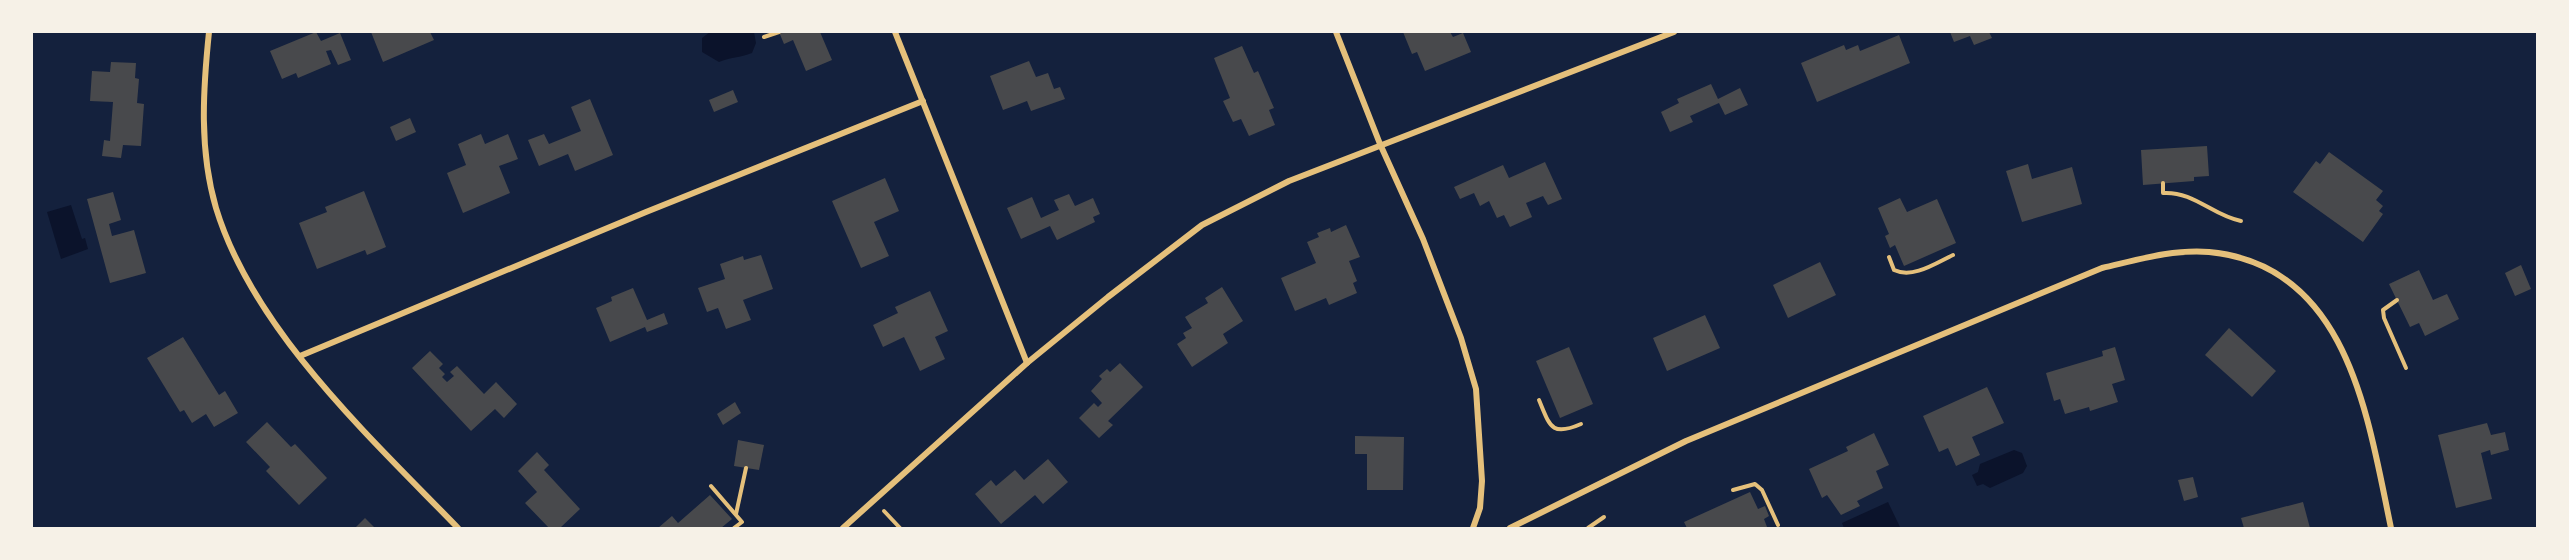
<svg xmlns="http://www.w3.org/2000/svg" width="2569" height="560" viewBox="0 0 2569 560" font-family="'Open Sans',sans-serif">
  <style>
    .water { fill: #0b132b }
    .building { fill: #48494c }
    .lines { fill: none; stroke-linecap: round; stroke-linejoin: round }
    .path { stroke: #e5c07b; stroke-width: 4 }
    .minor { stroke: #e5c07b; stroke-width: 6 }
  </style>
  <rect width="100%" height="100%" fill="#14213d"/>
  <!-- water -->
  <g class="water">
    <path d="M 710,32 L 754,32 L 756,43 L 752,53 C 740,58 730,57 719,62 L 702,52 L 702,38 Z"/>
    <polygon points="71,205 82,239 85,238 88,249 61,259 47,212"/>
    <polygon points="2014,450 2022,453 2027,466 2023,473 1990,488 1983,484 1977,486 1972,475 1978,472 1980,464"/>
    <polygon points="1888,502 1900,527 1844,528 1842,523"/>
  </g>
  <!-- building -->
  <g class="building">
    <polygon points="316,32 321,41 340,33 351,60 338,65 331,50 326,51 331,64 298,78 296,73 282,79 270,51"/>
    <polygon points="371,32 430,32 434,40 383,62"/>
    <polygon points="779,32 820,32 832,60 806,71 793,40 784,44"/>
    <polygon points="1403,32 1450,32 1453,37 1463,33 1471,52 1425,71 1417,52 1412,54"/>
    <polygon points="1950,32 1989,32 1992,38 1974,45 1970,36 1954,42"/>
    <polygon points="1899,35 1910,63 1817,102 1801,63 1844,45 1846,50 1858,45 1860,51"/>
    <polygon points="1242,46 1254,73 1258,71 1274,108 1269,110 1275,125 1249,136 1241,119 1233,122 1223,101 1230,98 1214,58"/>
    <polygon points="1029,61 1036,77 1048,73 1054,89 1060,87 1065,99 1031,111 1027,101 1003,110 990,76"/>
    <polygon points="111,62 136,63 135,78 139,79 137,103 144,104 141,146 123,145 121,158 102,156 104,140 110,141 113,102 90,101 92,71 110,72"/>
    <polygon points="1711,84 1718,99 1740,88 1748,105 1725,115 1719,103 1690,116 1693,122 1670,132 1661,112 1679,103 1677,99"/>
    <polygon points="733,90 738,102 714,112 709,100"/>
    <polygon points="590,99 613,155 575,171 568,154 539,166 528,140 544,134 549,144 581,131 571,107"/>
    <polygon points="410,118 416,132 396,141 390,127"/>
    <polygon points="481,134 485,144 508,134 518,159 499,166 510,193 463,213 447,173 466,165 458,144"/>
    <polygon points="2207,146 2209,176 2194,177 2194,181 2143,185 2141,150"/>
    <polygon points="2329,152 2383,191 2376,200 2383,206 2379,211 2383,214 2363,242 2293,192 2316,161 2320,164"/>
    <polygon points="1545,162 1562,199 1548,205 1543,196 1526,203 1532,217 1510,227 1504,215 1497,218 1489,201 1480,206 1474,193 1460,199 1454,187 1503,165 1509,178"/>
    <polygon points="2028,164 2032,179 2072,167 2082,204 2022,222 2006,171"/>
    <polygon points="885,178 899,211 874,222 889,256 861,268 832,201"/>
    <polygon points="364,191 386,247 367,255 365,250 317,269 299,223 327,212 325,207"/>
    <polygon points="113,192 121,220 109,224 112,236 134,230 146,273 110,283 87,199"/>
    <polygon points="1069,194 1075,206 1093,198 1100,214 1093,217 1095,222 1057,240 1050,226 1021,239 1007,208 1032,197 1041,218 1059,210 1054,200"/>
    <polygon points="1900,198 1907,212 1937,199 1956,243 1904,266 1895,245 1890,248 1885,236 1889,234 1878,208"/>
    <polygon points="1346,225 1360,257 1349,261 1357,281 1353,283 1357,293 1329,305 1326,298 1295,311 1281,278 1316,263 1307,242 1319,237 1317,233 1330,228 1331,232"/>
    <polygon points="761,255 773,289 743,300 751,320 726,329 718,308 707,312 698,288 725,279 720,264 743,256 744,260"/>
    <polygon points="1820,262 1836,295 1788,318 1773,285"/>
    <polygon points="2521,265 2531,289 2515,296 2505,273"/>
    <polygon points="2419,270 2433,300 2447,294 2459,319 2425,336 2419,323 2410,327 2389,284"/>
    <polygon points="1222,287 1243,321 1223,334 1228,343 1192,367 1177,344 1186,338 1183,333 1192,328 1185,317 1208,303 1205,298"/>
    <polygon points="633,288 647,320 664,313 668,324 647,332 645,327 610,342 596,308 612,301 611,297"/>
    <polygon points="930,291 948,331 935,337 945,359 920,371 904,337 883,347 873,325 898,313 895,307"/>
    <polygon points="1705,315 1720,348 1667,371 1653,338"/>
    <polygon points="2229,328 2276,371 2252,397 2205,355"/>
    <polygon points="183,337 219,395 225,391 238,413 214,427 206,414 192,423 184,410 180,412 147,358"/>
    <polygon points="1569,347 1593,404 1560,418 1536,361"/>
    <polygon points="2115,347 2125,380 2112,384 2118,402 2090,411 2089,407 2065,414 2060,399 2054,401 2046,373 2103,356 2102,351"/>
    <polygon points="430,351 443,364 439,368 445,374 442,377 447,382 454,376 450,372 457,366 484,394 496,382 517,404 504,418 495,409 471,431 412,368"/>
    <polygon points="1120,363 1143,387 1108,421 1113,425 1099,438 1079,418 1094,403 1098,407 1102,403 1091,391 1102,379 1099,376 1107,369 1110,372"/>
    <polygon points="1987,387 2004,423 1972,437 1980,455 1956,466 1948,448 1939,452 1923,416"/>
    <polygon points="735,402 741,413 723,425 717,414"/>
    <polygon points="267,422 291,447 295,444 327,478 299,505 266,471 270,467 246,442"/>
    <polygon points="2487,423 2491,435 2505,432 2509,450 2491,455 2490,450 2481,453 2492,499 2456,508 2438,435"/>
    <polygon points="1874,433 1889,465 1876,471 1883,488 1857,501 1860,506 1841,515 1827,495 1822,498 1809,469 1848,451 1846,447"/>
    <polygon points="1355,436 1404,437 1403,490 1367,490 1367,454 1355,454"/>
    <polygon points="738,440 764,445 759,470 734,466"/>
    <polygon points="537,452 549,465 544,470 580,509 560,528 549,528 525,503 537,492 518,471"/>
    <polygon points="1048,459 1068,482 1043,504 1035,495 1001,524 975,494 991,480 996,486 1015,470 1024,480"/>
    <polygon points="2193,477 2198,497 2184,501 2178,480"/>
    <polygon points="1750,492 1758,509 1765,506 1769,516 1764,519 1767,527 1687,528 1684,522"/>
    <polygon points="710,495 732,519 721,528 658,528 672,516 678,523"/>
    <polygon points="2303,502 2310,528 2244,528 2241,518"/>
    <polygon points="365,518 375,528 355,528"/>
  </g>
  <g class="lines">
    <!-- path -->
    <g class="path">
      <polyline points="764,37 779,32"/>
      <path d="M 2163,183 L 2163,193 C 2194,191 2213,216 2241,221"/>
      <path d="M 1889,257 L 1894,270 C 1913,279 1936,263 1953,255"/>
      <polyline points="2397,300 2383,310 2384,318 2406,368"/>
      <path d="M 1539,400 C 1550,426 1551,437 1581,424"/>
      <polyline points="711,486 742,522 734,528"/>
      <polyline points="1733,490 1755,484 1762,490 1778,525"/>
      <polyline points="884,511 900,528"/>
      <polyline points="736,514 746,468"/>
      <polyline points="1588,528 1604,517"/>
    </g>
    <!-- minor -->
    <g class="minor">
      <path d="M 209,32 C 203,90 199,150 216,208 C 253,330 371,438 458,528"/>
      <polyline points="895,32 1027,363"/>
      <polyline points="1336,32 1380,144 1423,239 1461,338 1476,389 1482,481 1480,508 1473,528"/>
      <polyline points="300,356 646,212 923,101"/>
      <polyline points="843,528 1027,363 1108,297 1202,225 1289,181 1674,32"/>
      <path d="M 1510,528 L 1686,441 L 2102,268 C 2137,260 2173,249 2209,252 C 2349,265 2368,419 2391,528"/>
    </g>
  </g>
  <!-- border -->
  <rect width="2569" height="560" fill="none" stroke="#f6f1e7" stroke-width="66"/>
</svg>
